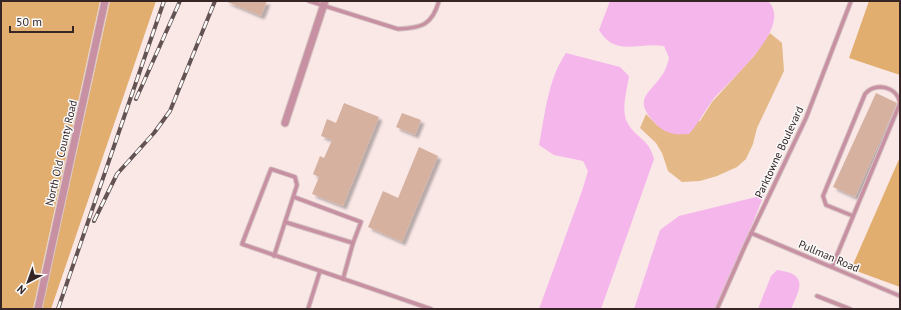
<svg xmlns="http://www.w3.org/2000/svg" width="901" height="310" viewBox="0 0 901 310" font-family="'PT Sans',sans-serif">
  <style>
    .green { fill: #e4b987 }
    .forest { fill: #e2ae70 }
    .water { fill: #f5b6ec }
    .building { fill: #d6b1a0; filter: url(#shadow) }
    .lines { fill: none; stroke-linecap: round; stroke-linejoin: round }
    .lane-casing { stroke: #d7c5c4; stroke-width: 5.5 }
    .street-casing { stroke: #d7c5c4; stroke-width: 9 }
    .lane { stroke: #c890a3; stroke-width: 3.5 }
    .street { stroke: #c890a3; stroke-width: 7 }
    .rail-casing { stroke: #645353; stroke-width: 4 }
    .rail { stroke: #fafafa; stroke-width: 2.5; stroke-dasharray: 8; stroke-linecap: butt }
    .labels { text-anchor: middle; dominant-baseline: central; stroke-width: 3; stroke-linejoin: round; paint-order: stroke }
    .street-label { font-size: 11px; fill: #352525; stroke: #fafafa }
  </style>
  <defs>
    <filter id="shadow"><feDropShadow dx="3.5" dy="3.5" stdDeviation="1" flood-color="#0004"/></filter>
  </defs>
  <rect width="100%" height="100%" fill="#fae8e7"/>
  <!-- green -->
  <polygon class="green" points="770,33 782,43 784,71 757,128 753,144 746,159 737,167 717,176 700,181 682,182 668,171 662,153 656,143 640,128 646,114 658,126 700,121 712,102 754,56"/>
  <!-- forest -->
  <g class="forest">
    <polygon points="1,1 100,1 33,309 1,309"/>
    <polygon points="110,1 156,1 51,309 42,309"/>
    <polygon points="869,1 900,1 900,75 849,58"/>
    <polygon points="900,157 900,287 851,269"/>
  </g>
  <!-- water -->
  <g class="water">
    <path d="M 610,1 L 768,1 C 795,27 727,82 712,101 C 704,112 698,124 689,134 C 675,135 665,134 655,123 C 631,98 651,94 664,72 C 666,68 668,62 669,58 L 664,46 C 637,42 615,57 599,30 Z"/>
    <path d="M 566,53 L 620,67 L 629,76 C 627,90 621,109 627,122 C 635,138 649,138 654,159 L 601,309 L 539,309 L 582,191 L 588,171 L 583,161 L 554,155 L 539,145 C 545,114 548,79 566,53 Z"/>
    <polygon points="764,195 718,309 634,309 660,230 679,216"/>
    <path d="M 777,270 C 808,274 801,287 791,309 L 758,309 L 771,276 Z"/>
  </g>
  <!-- building -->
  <g class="building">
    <polygon points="225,1 267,1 261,16"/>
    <polygon points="876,93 897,103 855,197 833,187"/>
    <polygon points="344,103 379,117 343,206 312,194 319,177 313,174 320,156 324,158 332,140 321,136 327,119 336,123"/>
    <polygon points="402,113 421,120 415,135 396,127"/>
    <polygon points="419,147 438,156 402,242 368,227 383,191 398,198"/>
  </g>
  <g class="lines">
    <!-- lane casing -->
    <g class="lane-casing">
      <g id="lane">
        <path d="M 309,1 L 398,29 C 422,28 432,25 439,1"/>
        <polyline points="294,197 361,222 353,243"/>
        <polyline points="285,222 353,243 343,279"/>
        <polyline points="751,233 900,296"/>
        <path d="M 274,256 L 297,185 L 295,177 L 271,169 L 242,244 C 305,266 368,287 431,309"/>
        <path d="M 832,267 L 900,103 C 897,86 875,82 865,94 L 823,196 L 826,205 L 853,216"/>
        <polyline points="817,296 850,309"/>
        <polyline points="308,309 320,271"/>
        <polyline points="717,309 745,246 806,118 851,1"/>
      </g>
    </g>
    <!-- street casing -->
    <g class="street-casing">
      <g id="street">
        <polyline points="285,123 325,1"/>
        <polyline points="38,309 105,1"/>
      </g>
    </g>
    <!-- lane -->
    <use href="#lane" class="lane"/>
    <!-- street -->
    <use href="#street" class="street"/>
    <!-- rail casing -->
    <g class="rail-casing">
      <g id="rail">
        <polyline points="136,99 180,1"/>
        <polyline points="94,221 117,174 154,133 170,111 215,1"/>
        <polyline points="58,309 164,1"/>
      </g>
    </g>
    <!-- rail -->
    <use href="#rail" class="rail"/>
  </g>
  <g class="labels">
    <!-- street labels -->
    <g class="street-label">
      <text transform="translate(779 152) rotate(-65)">Parktowne Boulevard</text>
      <text transform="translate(61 153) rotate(-77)">North Old County Road</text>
      <text transform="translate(829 256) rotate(23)">Pullman Road</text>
    </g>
  </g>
  <!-- border -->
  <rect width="901" height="310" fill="none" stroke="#352525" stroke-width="4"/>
  <!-- north arrow -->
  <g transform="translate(28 282) rotate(221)" stroke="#fafafa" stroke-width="3" paint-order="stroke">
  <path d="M0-3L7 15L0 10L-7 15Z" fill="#352525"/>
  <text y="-6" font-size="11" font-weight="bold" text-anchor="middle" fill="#352525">N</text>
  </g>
  <!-- scale -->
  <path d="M10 26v6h63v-6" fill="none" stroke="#352525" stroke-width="2"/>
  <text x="16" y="26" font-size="12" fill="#352525" stroke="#fafafa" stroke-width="3" paint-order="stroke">50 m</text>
</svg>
